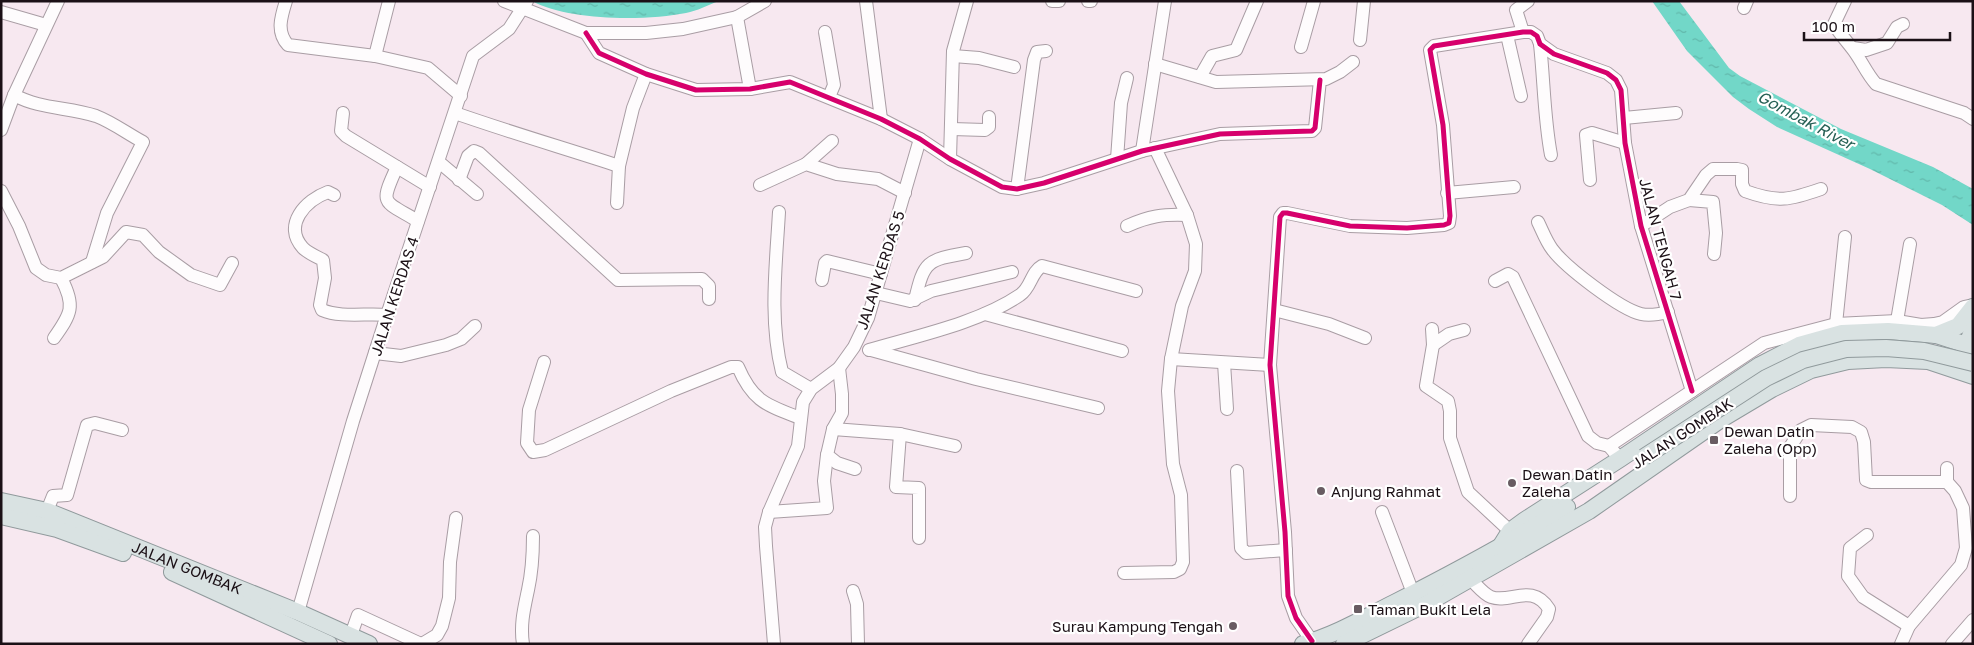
<svg xmlns="http://www.w3.org/2000/svg" width="1974" height="645" viewBox="0 0 1974 645" font-family="'Golos Text',sans-serif">
  <style>
    .water { fill: url(#water-ripples) }
    .lines { fill: none; stroke-linecap: round; stroke-linejoin: round }
    .minor-casing { stroke: #a99da4; stroke-width: 14 }
    .major-casing { stroke: #909a9c; stroke-width: 18 }
    .minor { stroke: #fefcfd; stroke-width: 12 }
    .major { stroke: #d9e2e2; stroke-width: 16 }
    .major-bridge-casing { stroke: #909a9c; stroke-width: 18; stroke-linecap: butt }
    .major-bridge { stroke: #d9e2e2; stroke-width: 16 }
    .cycleway-casing { stroke: #fff; stroke-width: 8 }
    .cycleway { stroke: #d6006c; stroke-width: 5 }
    .poi-dot { fill: #685c62; stroke: #fff; stroke-width: 2 }
    .labels { text-anchor: middle; dominant-baseline: central; stroke-width: 4.5; stroke-linejoin: round; paint-order: stroke }
    .street-label { font-size: 15px; fill: #1b1016; stroke: #fff }
    .poi-label { font-size: 15px; fill: #1b1016; stroke: #fff; text-anchor: start }
    .water-label { font-size: 16px; font-style: italic; fill: #266055; stroke: #fff }
  </style>
  <defs>
    <pattern id="water-ripples" width="26" height="14" patternUnits="userSpaceOnUse" patternTransform="scale(1.25)"><rect width="26" height="14" fill="#72d7c8"/><path d="M2 4q2-2 4 0t4 0M15 11q2-2 4 0t4 0" fill="none" stroke="#62b8ab"/></pattern>
  </defs>
  <rect width="100%" height="100%" fill="#f7e8f0"/>
  <!-- water -->
  <g class="water">
    <path d="M 532,1 L 719,1 C 708,5 697,11 686,13 C 646,21 568,21 532,1 Z"/>
    <polygon points="1652,1 1679,1 1729,68 1740,76 1841,129 1933,167 1973,189 1973,225 1942,205 1870,169 1777,127 1749,109 1733,97 1687,51"/>
  </g>
  <g class="lines">
    <!-- minor casing -->
    <g class="minor-casing">
      <g id="minor">
        <path d="M 286,1 C 281,17 276,32 288,45 L 375,56 L 428,68 L 461,96"/>
        <polyline points="504,1 586,33 646,33 683,29 737,17 765,1"/>
        <polyline points="866,1 881,119"/>
        <polyline points="1052,1 1059,1"/>
        <polyline points="1088,1 1091,1"/>
        <path d="M 1845,1 L 1834,24 C 1839,33 1845,39 1851,47 C 1861,59 1866,73 1876,84 L 1964,113 L 1973,119"/>
        <polyline points="1744,8 1747,1"/>
        <polyline points="1,12 46,25"/>
        <polyline points="737,17 750,89"/>
        <polyline points="825,32 834,85 829,97"/>
        <polyline points="1523,32 1516,10 1528,1"/>
        <polyline points="586,33 599,53 646,74 696,90 750,89 790,82 881,119 920,139 950,159 1002,187 1017,189 1044,183 1142,151 1220,134 1312,131 1315,128 1320,80"/>
        <polyline points="1507,35 1521,96"/>
        <polyline points="1360,40 1364,1"/>
        <path d="M 1540,44 C 1544,81 1544,118 1551,155"/>
        <polyline points="1301,47 1314,1"/>
        <polyline points="1853,48 1866,50 1887,43 1897,27 1903,24"/>
        <polyline points="375,56 389,1"/>
        <polyline points="953,56 979,58 1014,67"/>
        <polyline points="1155,64 1216,82 1326,79 1340,72 1353,62"/>
        <polyline points="1200,77 1212,56 1236,50 1257,1"/>
        <path d="M 14,95 C 40,109 68,107 96,116 C 112,122 128,134 143,142 L 107,213 L 92,262"/>
        <polyline points="343,113 341,131 346,136 430,187"/>
        <path d="M 455,113 C 509,132 564,148 619,166"/>
        <polyline points="1624,118 1676,113"/>
        <polyline points="952,129 985,130 989,127 989,117"/>
        <polyline points="1,130 14,95 58,1"/>
        <polyline points="1142,151 1165,1"/>
        <polyline points="950,159 953,51 967,1"/>
        <polyline points="1117,159 1121,103 1127,78"/>
        <polyline points="439,162 477,194"/>
        <polyline points="806,164 832,141"/>
        <path d="M 397,167 C 379,206 383,200 418,221"/>
        <polyline points="459,180 468,156 474,151 479,153 618,280 702,279 709,286 709,299"/>
        <polyline points="1590,180 1586,135 1592,133 1625,143"/>
        <polyline points="760,185 806,164 837,174 878,179 905,193"/>
        <polyline points="1017,189 1034,60 1037,52 1046,51"/>
        <polyline points="1,191 19,226 36,268 46,275 61,278 103,257 126,232 143,235 159,252 191,275 220,285 232,263"/>
        <polyline points="1447,193 1514,187"/>
        <path d="M 334,195 L 328,192 C 306,200 282,225 303,248 C 308,253 317,257 323,260 L 325,278 L 320,305 L 322,310 C 341,318 366,313 387,315"/>
        <polyline points="1689,200 1713,202 1716,233 1714,254"/>
        <polyline points="617,203 619,166 633,108 646,74"/>
        <path d="M 779,212 C 776,265 769,320 782,372 L 811,389"/>
        <path d="M 1538,222 C 1542,230 1546,241 1552,249 C 1565,267 1620,309 1641,314 C 1650,316 1660,314 1668,312"/>
        <path d="M 1127,226 C 1149,216 1163,214 1187,215"/>
        <path d="M 1641,226 L 1670,207 L 1689,200 L 1706,175 L 1713,169 L 1737,169 L 1742,170 L 1742,184 L 1745,191 C 1778,203 1790,200 1821,189"/>
        <polyline points="822,280 825,263 827,261 881,274"/>
        <polyline points="1495,281 1508,274 1513,277 1588,436 1597,443 1609,446"/>
        <polyline points="876,293 910,301 931,291 1012,272"/>
        <path d="M 915,300 C 924,261 927,260 966,253"/>
        <polyline points="1274,310 1329,324 1365,338"/>
        <polyline points="985,314 1122,351"/>
        <polyline points="1897,321 1910,244"/>
        <polyline points="1836,324 1845,237"/>
        <polyline points="1432,329 1433,345 1426,386 1448,401 1450,411 1450,438 1468,492 1510,531"/>
        <path d="M 54,338 C 71,314 76,306 61,278"/>
        <polyline points="1433,345 1449,334 1464,330"/>
        <path d="M 869,350 C 916,336 979,323 1020,295 C 1031,288 1031,272 1042,266 L 1136,291"/>
        <polyline points="871,350 976,379 1098,408"/>
        <polyline points="375,353 401,356 446,345 461,339 475,326"/>
        <polyline points="1171,359 1270,365"/>
        <path d="M 544,362 L 529,410 L 527,443 L 533,452 L 545,450 L 671,391 L 731,367 L 738,367 C 753,402 767,405 800,418"/>
        <polyline points="1224,363 1227,409"/>
        <polyline points="839,368 842,394 842,413 833,429 827,455 837,463 855,469"/>
        <polyline points="833,429 900,434 955,446"/>
        <polyline points="900,434 896,487 919,488 919,538"/>
        <polyline points="1620,459 1609,446 1764,343 1836,324 1897,321 1921,325 1934,324 1943,322 1964,307 1973,305"/>
        <polyline points="1947,468 1947,482"/>
        <polyline points="1237,471 1241,548 1246,553 1286,550"/>
        <polyline points="1790,496 1790,447 1801,430 1811,425 1852,427 1861,432 1864,442 1866,480 1871,482 1947,482 1955,491 1963,508 1966,548 1961,565 1909,626 1901,644"/>
        <polyline points="47,511 53,496 67,495 87,425 95,423 122,430"/>
        <polyline points="769,512 827,508 824,481 827,455"/>
        <polyline points="1382,512 1413,593"/>
        <polyline points="1867,535 1850,548 1848,576 1863,597 1909,626"/>
        <polyline points="1124,573 1174,572 1180,569 1183,562 1181,495 1173,464 1168,391 1171,359 1182,306 1195,271 1196,244 1187,215 1155,148"/>
        <path d="M 1470,579 C 1477,585 1483,594 1491,597 C 1510,604 1532,582 1549,609 L 1547,617 L 1528,644"/>
        <polyline points="853,591 857,604 858,644"/>
        <polyline points="298,612 353,421 387,315 473,56 509,29 527,1"/>
        <polyline points="351,635 358,615 421,644"/>
        <polyline points="1312,641 1296,618 1288,596 1285,532 1270,365 1280,217 1283,213 1287,213 1350,226 1407,228 1444,225 1449,223 1450,216 1443,125 1430,50 1434,46 1523,32 1531,32 1537,36 1540,44 1554,54 1607,73 1616,80 1621,90 1625,143 1641,226 1692,391"/>
        <polyline points="422,644 437,635 442,626 449,598 450,562 456,518"/>
        <path d="M 523,644 C 520,625 524,609 528,590 C 532,572 533,554 533,536"/>
        <polyline points="774,644 766,546 765,527 769,512 798,446 803,402 811,389 839,368 854,347 868,318 920,139"/>
        <polyline points="1952,644 1973,620"/>
      </g>
    </g>
    <!-- major casing -->
    <g class="major-casing">
      <g id="major">
        <polyline points="1936,335 1958,326 1973,307"/>
        <polyline points="1963,354 1973,329"/>
        <path id="s1" d="M 1,501 L 47,511 L 298,612 L 369,644"/>
        <polyline points="1,516 57,529 123,553"/>
        <polyline points="1500,547 1510,531 1525,520 1620,459 1760,365 1799,345 1842,333 1888,331 1936,335 1973,347"/>
        <polyline points="172,572 329,644"/>
        <path d="M 1303,644 C 1335,635 1364,618 1394,603 C 1453,573 1511,542 1567,507"/>
        <polyline points="1344,644 1426,604 1589,511 1720,420 1772,389 1811,370 1848,361 1886,359 1928,361 1973,376"/>
      </g>
    </g>
    <!-- minor -->
    <use href="#minor" class="minor"/>
    <!-- major -->
    <use href="#major" class="major"/>
    <!-- major-bridge casing -->
    <g class="major-bridge-casing">
      <polyline id="major-bridge" points="1644,457 1766,378 1803,360 1846,349 1886,348 1924,351 1973,363"/>
    </g>
    <!-- major-bridge -->
    <use href="#major-bridge" class="major-bridge"/>
    <!-- cycleway casing -->
    <g class="cycleway-casing">
      <g id="cycleway">
        <polyline points="586,33 599,53 646,74 696,90 750,89 790,82 881,119 920,139 950,159 1002,187 1017,189 1044,183 1142,151 1220,134 1312,131 1315,128 1320,80"/>
        <polyline points="1312,641 1296,618 1288,596 1285,532 1270,365 1280,217 1283,213 1287,213 1350,226 1407,228 1444,225 1449,223 1450,216 1443,125 1430,50 1434,46 1523,32 1531,32 1537,36 1540,44 1554,54 1607,73 1616,80 1621,90 1625,143 1641,226 1692,391"/>
      </g>
    </g>
    <!-- cycleway -->
    <use href="#cycleway" class="cycleway"/>
  </g>
  <!-- markers -->
  <g class="poi-dot">
    <rect x="1709" y="435" width="10" height="10" rx="2.5"/>
    <circle cx="1512" cy="483" r="5"/>
    <circle cx="1321" cy="491" r="5"/>
    <rect x="1353" y="604" width="10" height="10" rx="2.5"/>
    <circle cx="1233" cy="626" r="5"/>
  </g>
  <g class="labels">
    <!-- street labels -->
    <g class="street-label">
      <text transform="translate(1661 239) rotate(75)">JALAN TENGAH 7</text>
      <text transform="translate(880 270) rotate(-72)">JALAN KERDAS 5</text>
      <text transform="translate(394 296) rotate(-72)">JALAN KERDAS 4</text>
      <text transform="translate(1682 433) rotate(-33)">JALAN GOMBAK</text>
      <text stroke="none"><textPath href="#s1" startOffset="198">JALAN GOMBAK</textPath></text>
    </g>
    <!-- poi labels -->
    <g class="poi-label">
      <text x="1724" y="431">Dewan Datin<tspan x="1724" dy="17">Zaleha (Opp)</tspan></text>
      <text x="1522" y="474">Dewan Datin<tspan x="1522" dy="17">Zaleha</tspan></text>
      <text x="1331" y="491">Anjung Rahmat</text>
      <text x="1368" y="609">Taman Bukit Lela</text>
      <text x="1223" y="626" text-anchor="end">Surau Kampung Tengah</text>
    </g>
    <!-- water labels -->
    <g class="water-label">
      <text transform="translate(1806 120) rotate(28)">Gombak River</text>
    </g>
  </g>
  <!-- border -->
  <rect width="1974" height="645" fill="none" stroke="#1b1016" stroke-width="5"/>
  <!-- scale -->
  <path d="M1804 32v8h146v-8" fill="none" stroke="#1b1016" stroke-width="2.5"/>
  <text x="1812" y="32" font-size="15" fill="#1b1016" stroke="#ffffff" stroke-width="4" paint-order="stroke">100 m</text>
</svg>
